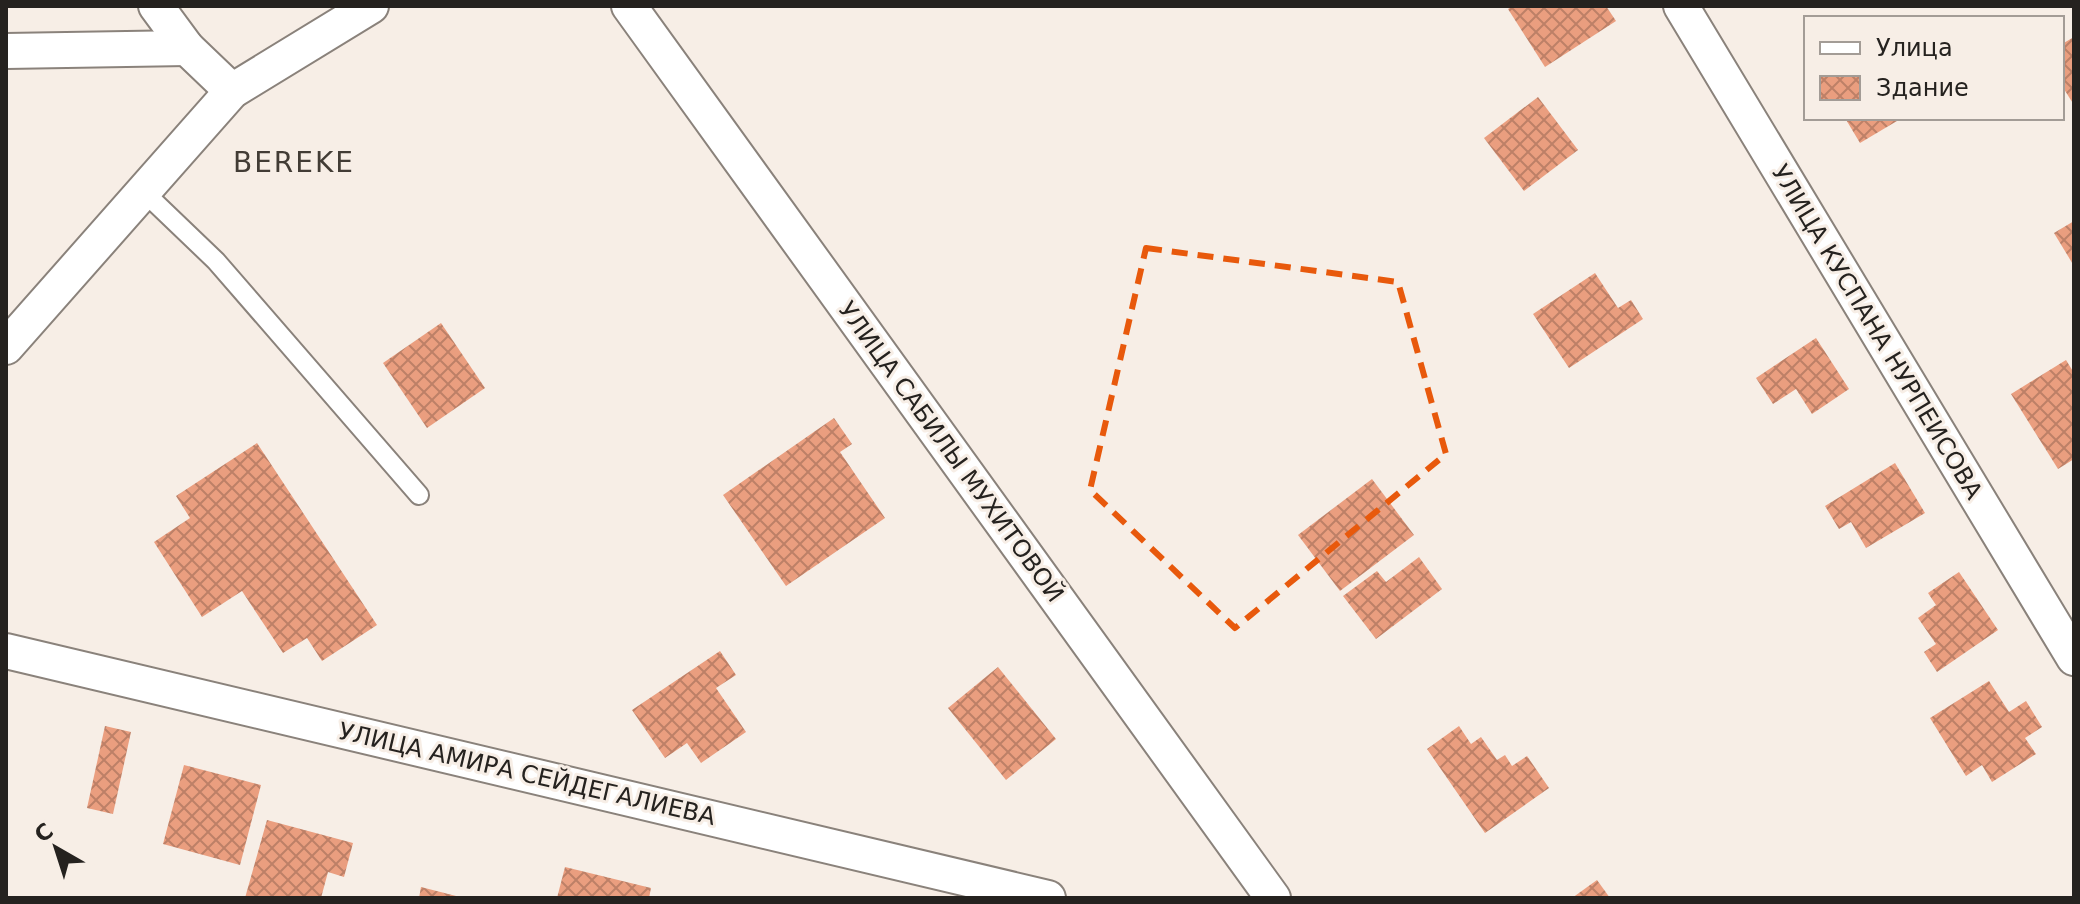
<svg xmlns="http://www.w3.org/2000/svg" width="2080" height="904" viewBox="0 0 2080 904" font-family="'DejaVu Sans',sans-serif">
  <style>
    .building { fill: url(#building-cross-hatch) }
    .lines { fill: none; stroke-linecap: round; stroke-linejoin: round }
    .lane-casing { stroke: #8a827b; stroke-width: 22 }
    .street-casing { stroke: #8a827b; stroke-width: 38 }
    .lane { stroke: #fff; stroke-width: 18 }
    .street { stroke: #fff; stroke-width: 34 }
    .marked { fill: none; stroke: #e8590c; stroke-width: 6; stroke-dasharray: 16 10; stroke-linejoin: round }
    .labels { text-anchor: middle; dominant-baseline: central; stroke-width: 6; stroke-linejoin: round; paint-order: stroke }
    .street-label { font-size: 24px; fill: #25221f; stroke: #f7eee6 }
    .quarter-label { font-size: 28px; letter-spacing: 2px; fill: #423c35; stroke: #f7eee6 }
  </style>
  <defs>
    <pattern id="building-cross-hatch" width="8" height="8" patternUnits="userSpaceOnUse" patternTransform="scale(2)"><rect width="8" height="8" fill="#ea9e7f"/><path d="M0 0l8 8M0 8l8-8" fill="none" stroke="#bd8067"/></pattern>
  </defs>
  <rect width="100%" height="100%" fill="#f7eee6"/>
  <!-- building -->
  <g class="building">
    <polygon points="1513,6 1606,6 1616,21 1545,67 1508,9"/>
    <polygon points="2074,37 2074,105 2062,86 2062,44"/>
    <polygon points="1538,97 1578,150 1524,191 1484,138"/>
    <polygon points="1845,118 1902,118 1860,143"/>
    <polygon points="2074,221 2074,266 2054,233"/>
    <polygon points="1595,273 1618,308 1631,300 1643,319 1569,368 1533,314"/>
    <polygon points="441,323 485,388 427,428 383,363"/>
    <polygon points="1816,338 1849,389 1812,414 1796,389 1773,404 1756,378"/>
    <polygon points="2066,360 2074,373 2074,459 2058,469 2011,394"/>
    <polygon points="834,418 852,444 840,452 885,518 786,586 723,495"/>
    <polygon points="257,443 377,625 322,661 307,638 283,653 242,591 202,617 154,542 190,518 176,496"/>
    <polygon points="1895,463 1925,513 1866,548 1851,522 1839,529 1825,506"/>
    <polygon points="1372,479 1414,535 1340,591 1298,535"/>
    <polygon points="1419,557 1442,589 1376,639 1343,596 1377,571 1386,582"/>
    <polygon points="1959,572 1998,630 1937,672 1924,652 1936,644 1918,618 1936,605 1928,593"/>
    <polygon points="720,651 736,675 716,688 746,732 701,763 687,743 665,758 632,710"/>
    <polygon points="998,667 1056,739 1006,780 948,708"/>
    <polygon points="1989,681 2009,712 2026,701 2042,727 2025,738 2036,754 1992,782 1982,765 1966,776 1930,718"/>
    <polygon points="105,726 131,732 113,814 87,808"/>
    <polygon points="1459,726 1471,744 1481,737 1497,760 1505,755 1512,766 1527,756 1549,788 1485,833 1427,749"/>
    <polygon points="184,765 261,785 240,865 163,844"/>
    <polygon points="267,820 353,843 344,877 328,872 321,898 245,898"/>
    <polygon points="565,867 651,888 649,898 557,898"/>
    <polygon points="1597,880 1610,898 1572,898"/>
    <polygon points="421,887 460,897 459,898 419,898"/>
  </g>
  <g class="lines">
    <!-- lane casing -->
    <g class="lane-casing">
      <polyline id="lane" points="144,192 216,261 419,495"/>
    </g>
    <!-- street casing -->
    <g class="street-casing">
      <g id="street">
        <polyline points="156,6 187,48 232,91"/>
        <polyline points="629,6 1273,898"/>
        <polyline points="1681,6 2074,658"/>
        <polyline points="6,51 187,48"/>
        <polyline points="6,347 232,91 371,6"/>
        <polyline points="6,651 1048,898"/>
      </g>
    </g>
    <!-- lane -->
    <use href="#lane" class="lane"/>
    <!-- street -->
    <use href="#street" class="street"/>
  </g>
  <!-- marked area -->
  <path class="marked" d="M 1146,248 L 1398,282 L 1446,454 L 1235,628 L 1090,490 Z"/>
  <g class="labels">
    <!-- street labels -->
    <g class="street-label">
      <text transform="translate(1877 332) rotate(59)">УЛИЦА КУСПАНА НУРПЕИСОВА</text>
      <text transform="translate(951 452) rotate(54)">УЛИЦА САБИЛЫ МУХИТОВОЙ</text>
      <text transform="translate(527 774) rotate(13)">УЛИЦА АМИРА СЕЙДЕГАЛИЕВА</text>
    </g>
    <!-- quarter labels -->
    <g class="quarter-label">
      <text x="294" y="162">BEREKE</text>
    </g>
  </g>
  <!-- border -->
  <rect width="2080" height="904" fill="none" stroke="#25221f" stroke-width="16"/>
  <!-- legend -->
  <rect x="1804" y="16" width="260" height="104" fill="#f7eee6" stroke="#a39c96" stroke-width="2"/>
  <rect x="1820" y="42" width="40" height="12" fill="#ffffff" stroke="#a39c96" stroke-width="2"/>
  <text x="1876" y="56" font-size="24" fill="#25221f">Улица</text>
  <rect x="1820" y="76" width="40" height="24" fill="url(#building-cross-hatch)" stroke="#a39c96" stroke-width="2"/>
  <text x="1876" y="96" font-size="24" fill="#25221f">Здание</text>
  <!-- north arrow -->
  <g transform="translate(56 848) rotate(321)" stroke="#f7eee6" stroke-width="6" paint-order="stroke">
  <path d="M0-6L14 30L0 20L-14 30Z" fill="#25221f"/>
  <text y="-12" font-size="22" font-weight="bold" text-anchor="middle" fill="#25221f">С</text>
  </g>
</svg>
